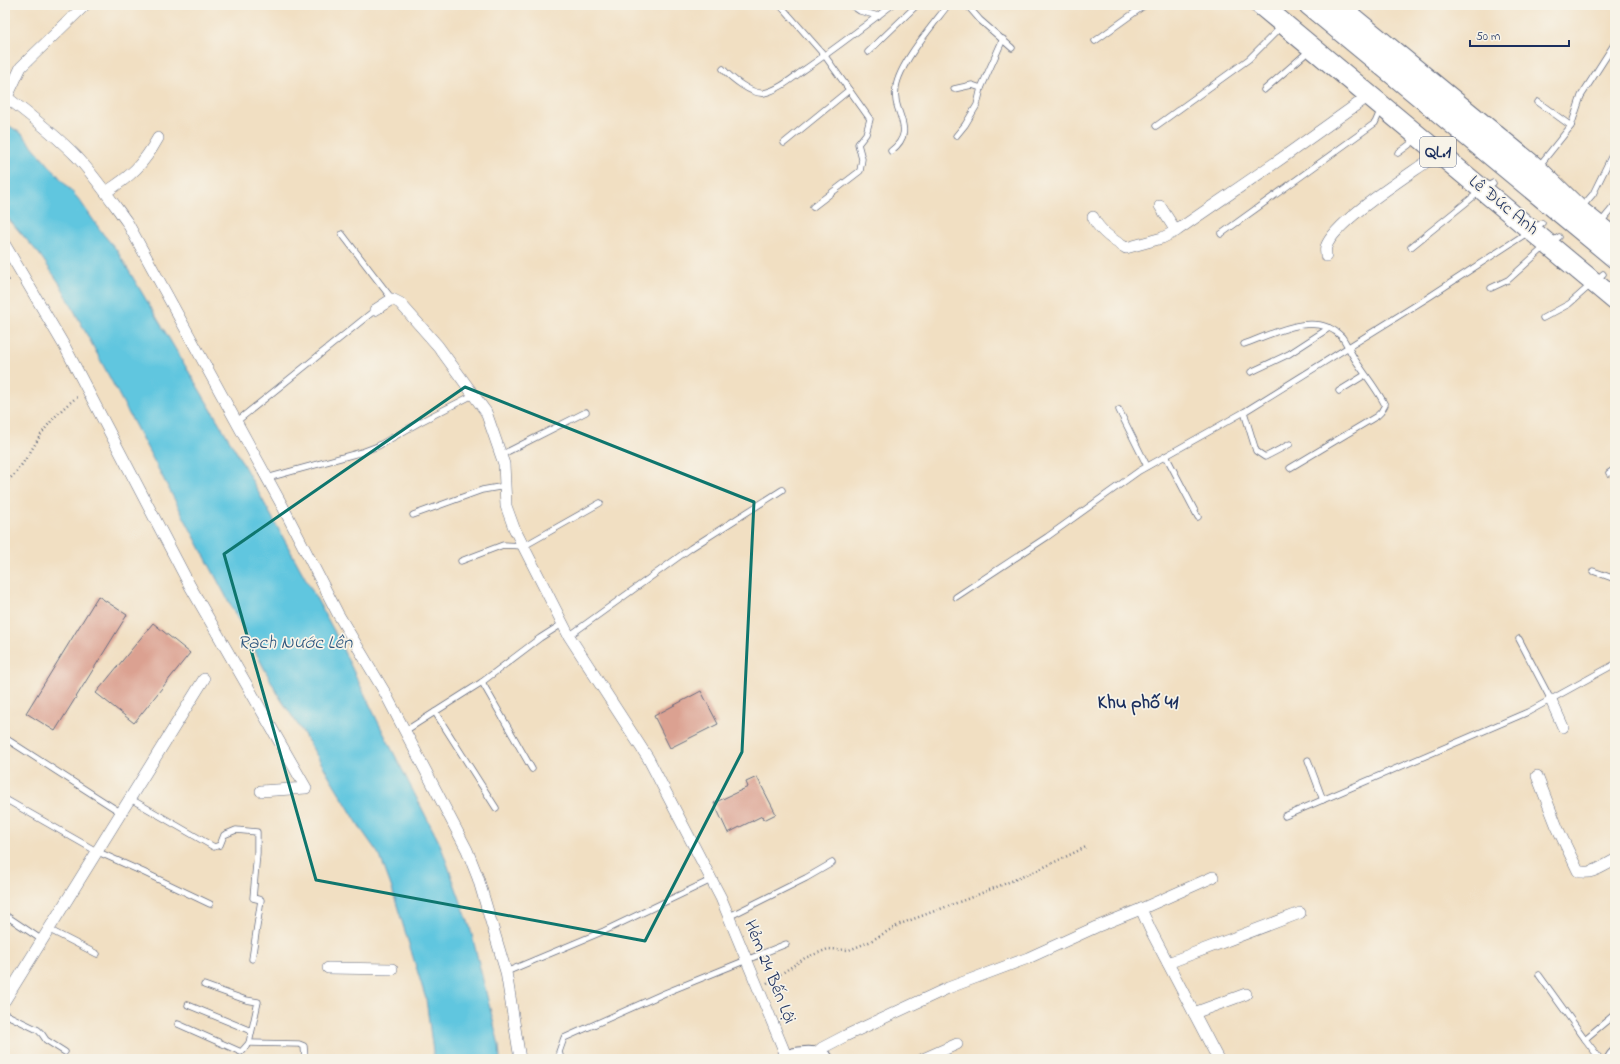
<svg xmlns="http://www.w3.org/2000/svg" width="1620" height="1064" viewBox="0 0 1620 1064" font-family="'Indie Flower',sans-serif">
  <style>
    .water { fill: #61c6df; stroke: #3e7a9e }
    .building { fill: #dba191 }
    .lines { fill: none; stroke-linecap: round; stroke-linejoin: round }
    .lane-casing { stroke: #666d81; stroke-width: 7 }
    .street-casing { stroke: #666d81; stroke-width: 12 }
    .secondary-casing { stroke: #666d81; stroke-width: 18 }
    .highway-casing { stroke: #666d81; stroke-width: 22 }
    .path { stroke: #666d81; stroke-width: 2.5; stroke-dasharray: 1 3; stroke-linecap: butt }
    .lane { stroke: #fff; stroke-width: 5.5 }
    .street { stroke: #fff; stroke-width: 11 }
    .secondary { stroke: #fff; stroke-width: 16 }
    .highway { stroke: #fff; stroke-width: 20 }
    .marked { fill: none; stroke: #0f766e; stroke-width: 3; stroke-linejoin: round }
    .labels { text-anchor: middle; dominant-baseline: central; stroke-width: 3.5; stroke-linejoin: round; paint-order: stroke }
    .shield { fill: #f7f3e8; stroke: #5d6a87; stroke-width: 1 }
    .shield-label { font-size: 17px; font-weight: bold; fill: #1b2f5e }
    .street-label { font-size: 18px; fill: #1b2f5e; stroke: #f7f3e8 }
    .water-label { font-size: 19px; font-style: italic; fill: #2c557e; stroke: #f7f3e8 }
    .neighbourhood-label { font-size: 19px; font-weight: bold; fill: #1b2f5e; stroke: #f7f3e8 }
  </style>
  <rect width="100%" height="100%" fill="#f7f3e8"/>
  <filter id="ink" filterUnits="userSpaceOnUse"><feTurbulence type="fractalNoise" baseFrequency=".025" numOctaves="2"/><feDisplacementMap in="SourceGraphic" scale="8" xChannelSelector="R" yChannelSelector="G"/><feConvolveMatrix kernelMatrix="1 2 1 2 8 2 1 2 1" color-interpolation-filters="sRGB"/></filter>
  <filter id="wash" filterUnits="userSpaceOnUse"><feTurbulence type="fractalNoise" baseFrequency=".012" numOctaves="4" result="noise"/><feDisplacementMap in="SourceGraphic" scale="16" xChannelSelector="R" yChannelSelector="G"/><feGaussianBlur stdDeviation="0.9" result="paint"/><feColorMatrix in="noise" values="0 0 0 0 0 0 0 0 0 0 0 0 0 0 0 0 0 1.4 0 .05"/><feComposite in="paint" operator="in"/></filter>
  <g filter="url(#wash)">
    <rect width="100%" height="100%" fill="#f1dfc2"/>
    <!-- water -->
    <polygon class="water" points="5,123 22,134 80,201 103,234 116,249 237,453 333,629 379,724 440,844 470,927 499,1045 500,1059 434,1059 426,999 391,886 380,856 361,829 302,731 280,698 60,284 40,255 5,215"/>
    <g id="blocks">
      <!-- building -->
      <g class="building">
        <polygon points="98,596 127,615 55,731 26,713"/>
        <polygon points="153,623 190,653 134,723 96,693"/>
        <polygon points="701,691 718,724 670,748 654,716"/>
        <polygon points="757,777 776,814 764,820 762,816 728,833 714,803 748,787 746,782"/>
      </g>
    </g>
  </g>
  <g filter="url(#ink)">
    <use href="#blocks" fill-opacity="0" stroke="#666d81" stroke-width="1"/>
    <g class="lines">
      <!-- lane casing -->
      <g class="lane-casing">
        <g id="lane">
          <polyline points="780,5 825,56 870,119 866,134 858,144 862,159 860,171 813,207"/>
          <polyline points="851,5 860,11 878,16"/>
          <polyline points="967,5 980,20 1012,48"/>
          <polyline points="1095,41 1145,5"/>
          <polyline points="868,52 917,5"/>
          <path d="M 723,69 C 731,78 752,95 764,93 C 778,90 790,80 801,72 C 832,51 862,28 892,5"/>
          <polyline points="954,89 972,85 981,88"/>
          <polyline points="1264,90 1310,50"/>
          <polyline points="1538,102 1571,126"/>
          <polyline points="1156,126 1249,59 1282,26"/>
          <polyline points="956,136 965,125 977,105 981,88 1003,39"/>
          <polyline points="784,143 849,90"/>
          <path d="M 891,151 C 919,129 891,114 896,87 C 900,63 932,26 948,5"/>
          <polyline points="1398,153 1417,139"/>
          <polyline points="1539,166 1571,126 1581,96 1615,43"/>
          <polyline points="1582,207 1593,194 1615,149"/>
          <polyline points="1601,222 1615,205"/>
          <polyline points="342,234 392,299"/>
          <polyline points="1221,234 1375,123 1381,109"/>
          <polyline points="1411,247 1483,189 1493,183"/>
          <polyline points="1491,288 1508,280 1549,243 1559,237"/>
          <polyline points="1543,318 1569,304 1603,274"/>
          <path d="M 1244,344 C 1273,334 1316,309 1342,337 C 1347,344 1351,354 1356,361 C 1366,376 1377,389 1385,405 L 1381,412 L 1377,416 L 1290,468"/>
          <polyline points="1251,372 1289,354 1329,328"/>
          <polyline points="1339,391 1365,375"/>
          <polyline points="1119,410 1147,466"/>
          <polyline points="1244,412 1256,451 1265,457 1290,444"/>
          <polyline points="236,422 375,310"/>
          <polyline points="501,455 586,412"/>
          <polyline points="1166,456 1198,517"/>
          <polyline points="1609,473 1615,469"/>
          <polyline points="267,478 362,452 378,446 420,422 473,395"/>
          <polyline points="413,515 482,490 505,486"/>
          <polyline points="461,561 503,545 524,546 600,503"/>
          <polyline points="1593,571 1615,579"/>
          <polyline points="956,597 1047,537 1139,471 1244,412 1429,297 1542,223"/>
          <polyline points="569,636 691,548 782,490"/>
          <polyline points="1519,639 1551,700"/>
          <polyline points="482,682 532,769"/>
          <polyline points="435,712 496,808"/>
          <polyline points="405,731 482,682 540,638 562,624"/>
          <polyline points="5,738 120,812"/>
          <polyline points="1308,760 1323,800"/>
          <polyline points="129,798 214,847 220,845 224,835 236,830 257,832 257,853 253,898 261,900 252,959"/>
          <polyline points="5,799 96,851 143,872 210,904"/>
          <polyline points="1285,816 1528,712 1615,664"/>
          <polyline points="5,915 42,940"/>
          <polyline points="728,917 806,878 832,863"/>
          <polyline points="48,929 97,954"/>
          <polyline points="506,972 604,931 711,880"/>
          <polyline points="1539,975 1585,1039"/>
          <polyline points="188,1005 251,1031"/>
          <polyline points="5,1014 38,1030 42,1034 46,1040 65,1052"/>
          <polyline points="178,1024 241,1052 249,1043 258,1002 246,1000 204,985"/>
          <polyline points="249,1043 299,1044 304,1046 305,1059"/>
          <polyline points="561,1059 559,1052 564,1038 665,993 786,944"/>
          <polyline points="1600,1059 1585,1039 1615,1014"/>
        </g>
      </g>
      <!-- street casing -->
      <g class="street-casing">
        <g id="street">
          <path d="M 5,96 C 30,115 56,135 78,158 C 96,178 111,200 127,222 L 283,507 L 338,614 L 384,691 L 467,850 L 478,878 L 506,972 L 520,1059"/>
          <polyline points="7,97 21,67 85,5"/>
          <path d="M 106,192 C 131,176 143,165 158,138"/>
          <polyline points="1160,206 1176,231"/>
          <path d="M 1093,217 C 1099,231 1114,241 1126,248 L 1162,238 L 1176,231 L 1282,158 L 1370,95"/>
          <polyline points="5,245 65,347 190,586 306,788 261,791"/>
          <path d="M 1326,256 C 1326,253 1325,249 1326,247 C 1335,220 1414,172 1439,153"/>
          <polyline points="375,310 392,299 400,303 438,346 486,412 504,464 506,506 514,528 569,636 648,758 721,898 787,1058"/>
          <polyline points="1551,700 1563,727"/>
          <path d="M 1537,776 L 1557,827 L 1578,871 C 1591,876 1604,865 1615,860"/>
          <polyline points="1141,909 1150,929 1218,1059"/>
          <polyline points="1168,963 1300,913"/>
          <polyline points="328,968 392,969"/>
          <polyline points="5,1000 204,679"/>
          <polyline points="1194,1013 1246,994"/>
          <polyline points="815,1054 822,1048 845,1036 948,988 1028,958 1096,927 1141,909 1213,877"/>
          <polyline points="923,1059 957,1044"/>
        </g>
      </g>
      <!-- secondary casing -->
      <g class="secondary-casing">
        <g id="secondary">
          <path d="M 784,1059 C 794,1055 817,1052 825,1059"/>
          <polyline points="1613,1059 1615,1056"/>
        </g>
      </g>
      <!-- highway casing -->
      <g class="highway-casing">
        <g id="highway">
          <polyline points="1261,5 1615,300"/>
          <polyline points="1309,5 1615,258"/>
          <polyline points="1337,5 1537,169 1580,211 1615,239"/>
        </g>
      </g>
      <!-- path -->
      <g class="path">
        <polyline points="5,282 12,278"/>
        <path d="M 5,483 C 21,470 31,450 42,433 C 52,419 64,406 79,396"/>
        <polyline points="767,983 805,958 828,949 849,950 869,942 900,924 967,899 1036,871 1086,847"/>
      </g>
      <!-- lane -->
      <use href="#lane" class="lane"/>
      <!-- street -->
      <use href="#street" class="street"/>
      <!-- secondary -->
      <use href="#secondary" class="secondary"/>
      <!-- highway -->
      <use href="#highway" class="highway"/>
    </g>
  </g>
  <!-- marked area -->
  <path class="marked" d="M 465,387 L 754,502 L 742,752 L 645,941 L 316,880 L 224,554 Z"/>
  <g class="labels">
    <!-- shield labels -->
    <rect class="shield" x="1420" y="137" width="36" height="30" rx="3"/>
    <g class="shield-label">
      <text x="1438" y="152">QL.1</text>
    </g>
    <!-- street labels -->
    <g class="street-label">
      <text transform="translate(1503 206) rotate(39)">Lê Đức Anh</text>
      <text transform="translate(769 972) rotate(68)">Hẻm 24 Bến Lội</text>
    </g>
    <!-- water labels -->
    <g class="water-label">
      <text x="295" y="643">Rạch Nước Lên</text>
    </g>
    <!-- neighbourhood labels -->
    <g class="neighbourhood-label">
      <text x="1138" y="703">Khu phố 41</text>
    </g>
  </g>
  <!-- margin -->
  <rect width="1620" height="1064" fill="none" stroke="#f7f3e8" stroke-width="20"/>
  <!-- scale -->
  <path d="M1470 40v6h99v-6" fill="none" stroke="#1b2f5e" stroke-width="2"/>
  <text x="1476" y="40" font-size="12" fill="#1b2f5e" stroke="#f7f3e8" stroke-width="3" paint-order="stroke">50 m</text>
</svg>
